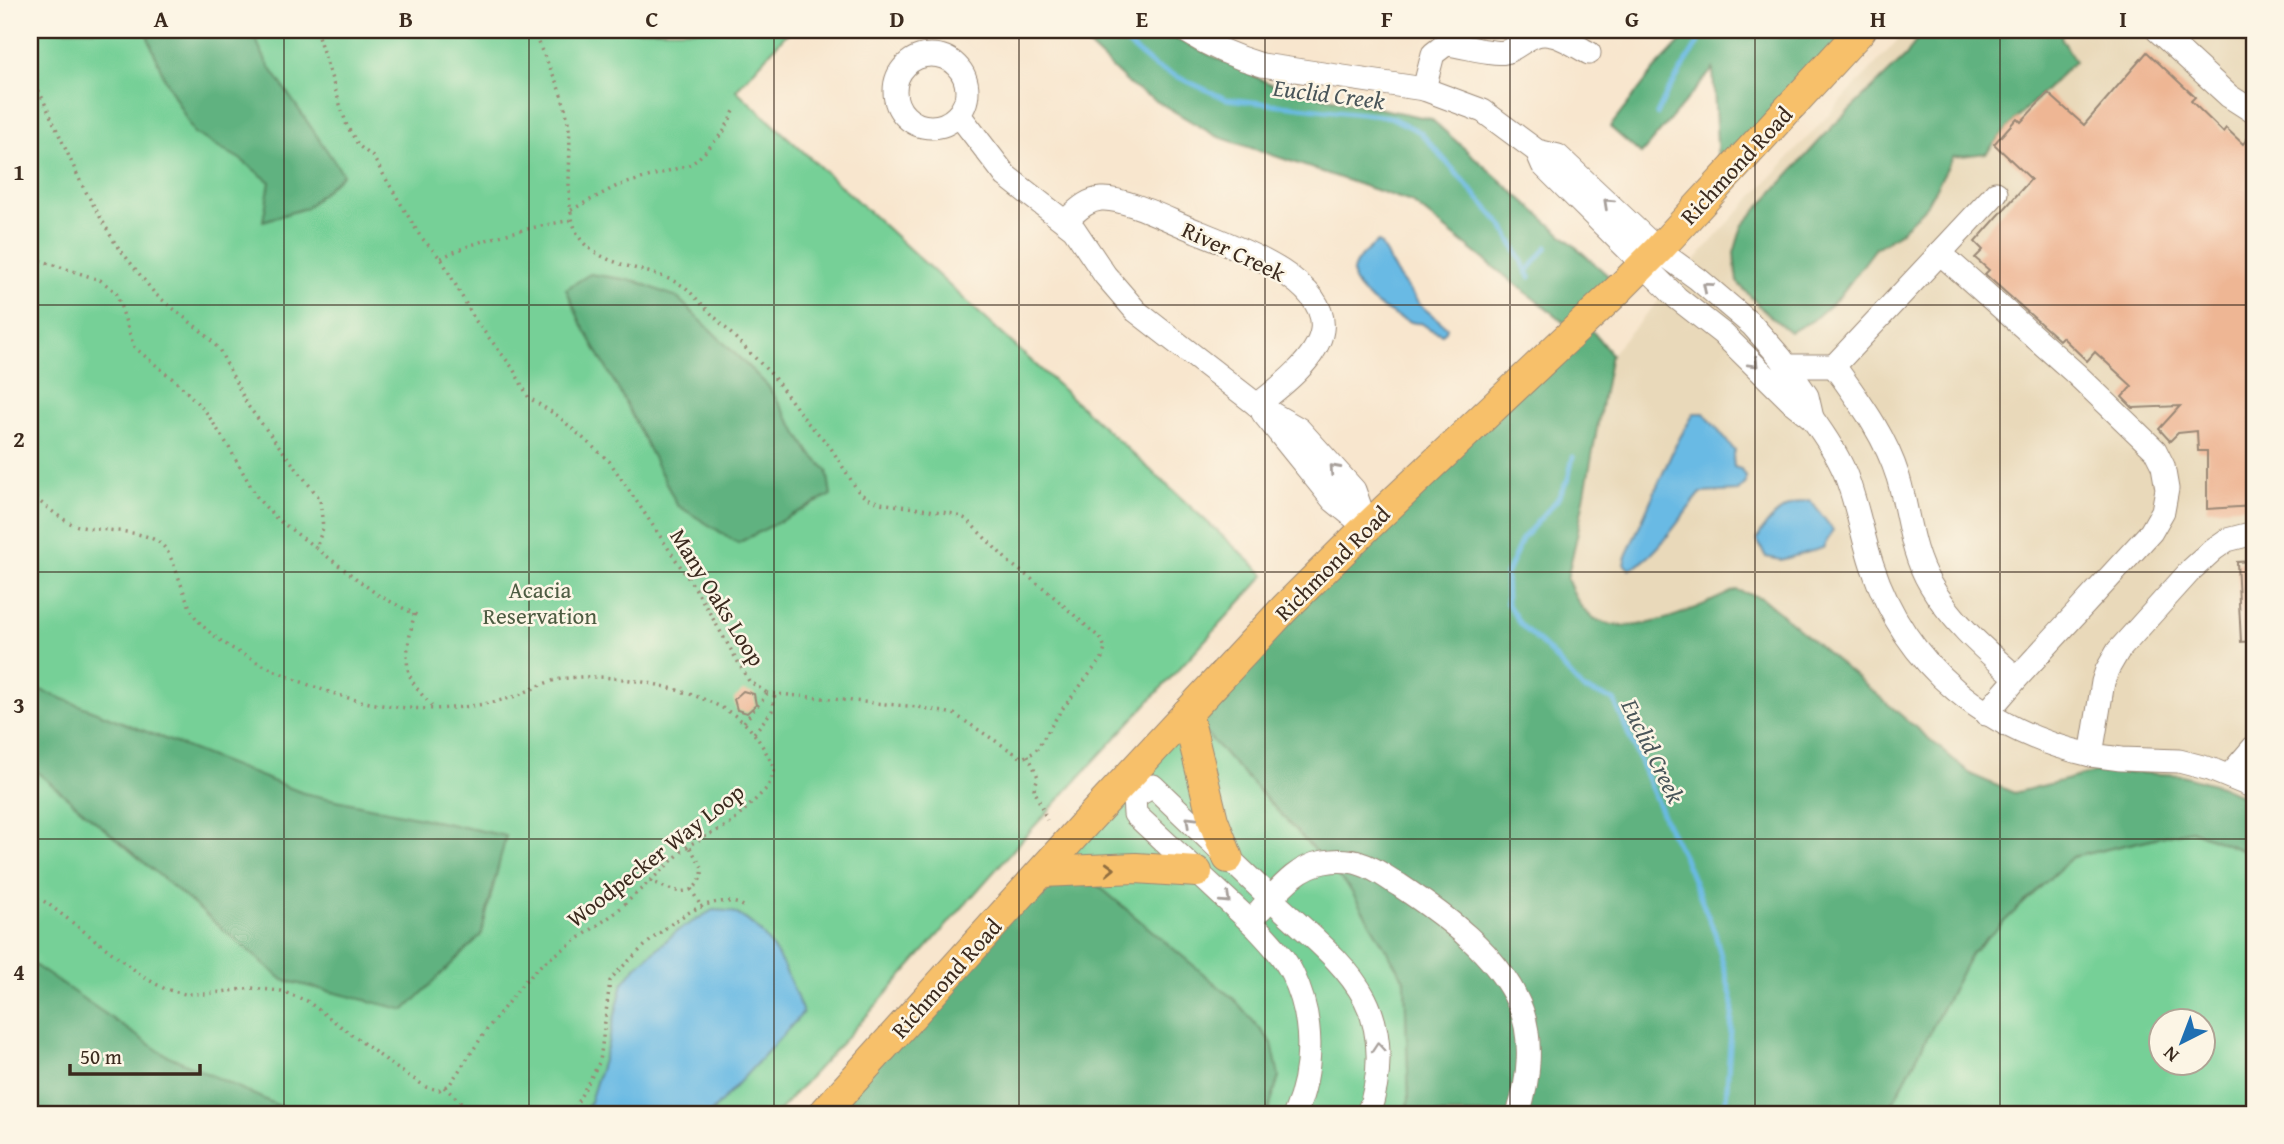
<svg xmlns="http://www.w3.org/2000/svg" width="2284" height="1144" viewBox="0 0 2284 1144" font-family="'Gentium Book Plus',serif">
  <style>
    .built { fill: #e9d9ba }
    .green { fill: #76d097; stroke: #587d5a; stroke-width: 2; fill-rule: evenodd }
    .forest { fill: #60b280; stroke: #4e6e4f; stroke-width: 2 }
    .water { fill: #69bae4; stroke: #527281; stroke-width: 2 }
    .lines { fill: none; stroke-linecap: round; stroke-linejoin: round }
    .stream { stroke: #69bae4; stroke-width: 5 }
    .building { fill: #eeb694 }
    .minor-casing { stroke: #9a8876; stroke-width: 25 }
    .major-casing { stroke: #9a8876; stroke-width: 32 }
    .path { stroke: #9a8876; stroke-width: 3.5; stroke-dasharray: 2 5; stroke-linecap: butt }
    .minor { stroke: #fff; stroke-width: 23 }
    .major { stroke: #f7c06b; stroke-width: 30 }
    .oneway { stroke: #a79f9a }
    .oneway2 { stroke: #906e41 }
    .grid { fill: none; stroke: #3b2a1e; stroke-width: 2; stroke-opacity: 0.55 }
    .labels { text-anchor: middle; dominant-baseline: central; stroke-width: 5; stroke-linejoin: round; paint-order: stroke }
    .street-label { font-size: 23px; fill: #3b2a1e; stroke: #fcf5e5 }
    .park-label { font-size: 23px; fill: #4d5c42; stroke: #fcf5e5 }
    .water-label { font-size: 24px; font-style: italic; fill: #495559; stroke: #fcf5e5 }
    .neatline { fill: none; stroke: #3b2a1e; stroke-width: 2.5 }
    .grid-label { font-size: 23px; text-anchor: middle; font-weight: bold; fill: #3b2a1e }
  </style>
  <rect width="100%" height="100%" fill="#fcf5e5"/>
  <filter id="ink" filterUnits="userSpaceOnUse"><feTurbulence type="fractalNoise" baseFrequency=".0143" numOctaves="2"/><feDisplacementMap in="SourceGraphic" scale="14" xChannelSelector="R" yChannelSelector="G"/><feConvolveMatrix kernelMatrix="1 2 1 2 8 2 1 2 1" color-interpolation-filters="sRGB"/></filter>
  <filter id="wash" filterUnits="userSpaceOnUse"><feTurbulence type="fractalNoise" baseFrequency=".00686" numOctaves="4" result="noise"/><feDisplacementMap in="SourceGraphic" scale="28" xChannelSelector="R" yChannelSelector="G"/><feGaussianBlur stdDeviation="1.57" result="paint"/><feColorMatrix in="noise" values="0 0 0 0 0 0 0 0 0 0 0 0 0 0 0 0 0 1.4 0 .05"/><feComposite in="paint" operator="in"/></filter>
  <g filter="url(#wash)">
    <rect width="100%" height="100%" fill="#f8e6ce"/>
    <!-- built -->
    <polygon class="built" points="1907,30 2254,30 2254,801 2220,786 2182,775 2100,771 2014,793 1972,775 1762,598 1736,590 1679,614 1635,626 1607,626 1582,609 1567,579 1577,536 1611,354 1720,232"/>
    <!-- green -->
    <g class="green">
      <polygon points="30,30 790,30 736,90 1265,575 1029,832 871,1011 776,1114 182,1114 30,977"/>
      <polygon points="1187,713 1350,889 1405,981 1409,1100 1403,1114 1267,1114 1279,1076 1059,853"/>
      <path d="M 2191,830 L 2254,855 L 2254,1114 L 1887,1114 L 1971,953 L 2072,857 ZM 2162,1021 L 2204,1021 L 2204,1064 L 2162,1064 Z"/>
    </g>
    <!-- forest -->
    <g class="forest">
      <polygon points="145,30 251,30 267,63 343,174 306,208 263,221 270,182 240,159 194,133 164,77"/>
      <path d="M 1072,30 L 1158,30 L 1279,88 L 1431,119 L 1621,287 L 1585,322 L 1611,354 L 1577,536 L 1567,579 C 1572,588 1576,601 1582,608 C 1617,650 1697,607 1736,590 L 1762,598 L 1972,775 L 2014,793 L 2100,771 L 2182,775 L 2220,786 L 2254,801 L 2254,855 L 2191,830 L 2072,857 L 1971,953 L 1887,1114 L 1403,1114 L 1409,1100 L 1405,981 L 1350,889 L 1187,713 L 1575,331 L 1411,202 L 1216,136 L 1131,86 Z"/>
      <polygon points="1692,30 1861,30 1719,183 1713,69 1641,154 1610,127 1654,70"/>
      <polygon points="1923,30 2063,30 2061,37 2075,61 2017,118 1986,153 1953,157 1926,206 1898,234 1876,248 1839,297 1812,321 1790,332 1763,310 1737,282 1734,253 1742,226 1833,126 1906,56"/>
      <polygon points="590,274 636,281 678,298 768,386 810,453 827,470 831,495 738,543 677,505 623,398 580,321 566,289"/>
      <polygon points="30,686 303,793 506,836 481,935 405,1010 283,980 30,766"/>
      <polygon points="1059,853 1236,1001 1272,1043 1279,1076 1267,1114 823,1114"/>
      <polygon points="30,962 162,1053 297,1114 30,1114"/>
    </g>
    <!-- water -->
    <g class="water">
      <path d="M 1378,242 L 1380,243 L 1396,273 L 1420,305 L 1447,327 L 1446,331 L 1442,334 L 1430,329 L 1421,323 C 1405,326 1354,294 1353,276 C 1351,263 1368,249 1378,242 Z"/>
      <path d="M 1694,413 L 1704,413 L 1735,451 L 1733,457 L 1734,467 L 1741,469 L 1746,476 L 1746,483 L 1738,491 L 1701,493 C 1682,514 1654,562 1629,569 L 1624,564 L 1626,556 L 1675,446 Z"/>
      <path d="M 1810,500 L 1833,530 L 1823,548 L 1781,560 L 1766,557 L 1757,540 C 1767,518 1786,503 1810,500 Z"/>
      <path d="M 713,910 C 720,911 729,910 735,913 C 773,932 789,976 803,1013 L 710,1114 L 586,1114 L 606,1051 L 623,983 L 635,968 L 677,931 Z"/>
    </g>
    <g class="lines">
      <!-- stream -->
      <g class="stream">
        <polyline points="1111,30 1154,66 1226,99 1390,117 1420,132 1503,226 1530,277"/>
        <polyline points="1657,114 1667,93 1706,30"/>
        <polyline points="1527,272 1547,247"/>
        <polyline points="1573,457 1568,479 1557,500 1522,539 1506,575 1507,603 1520,624 1548,650 1583,689 1614,700 1667,825 1684,858 1715,933 1733,1003 1725,1114"/>
      </g>
    </g>
    <g id="blocks">
      <!-- building -->
      <g class="building">
        <polygon points="2147,52 2195,97 2191,101 2223,132 2226,128 2243,144 2254,130 2254,506 2207,509 2207,451 2198,451 2197,431 2178,433 2170,441 2159,429 2180,406 2133,408 2122,397 2132,386 2095,352 2087,361 2062,337 2059,340 1985,274 1989,270 1975,258 1983,250 1975,242 2031,179 1994,144 2017,118 2021,122 2048,93 2084,125"/>
        <polygon points="2254,561 2254,641 2241,642 2237,562"/>
        <polygon points="743,691 754,694 756,705 747,713 737,710 734,699"/>
      </g>
    </g>
  </g>
  <g filter="url(#ink)">
    <use href="#blocks" fill-opacity="0" stroke="#9a8876" stroke-width="2"/>
    <g class="lines">
      <!-- minor casing -->
      <g class="minor-casing">
        <g id="minor">
          <path d="M 1184,30 C 1209,46 1234,57 1262,65 L 1424,89 L 1483,111 L 1537,151 L 1558,156 L 1658,250 L 1698,279 L 1752,325 L 1781,358 L 1807,396 L 1812,418 L 1793,403 L 1723,334 L 1677,298 L 1543,165 L 1537,151"/>
          <polyline points="2157,30 2229,96 2254,112"/>
          <circle cx="931" cy="91" r="36"/>
          <path d="M 1424,89 L 1433,54 L 1446,44 C 1461,45 1493,55 1505,52 C 1515,49 1524,40 1534,36 C 1552,28 1573,45 1589,53"/>
          <polyline points="959,115 1006,176 1074,229 1105,275 1136,311 1257,405 1299,429 1354,490 1367,527"/>
          <path d="M 1065,221 C 1076,212 1086,200 1101,199 C 1125,197 1172,222 1196,231 C 1233,246 1329,280 1322,330 C 1318,359 1278,389 1257,405"/>
          <polyline points="1940,253 1996,193"/>
          <polyline points="1786,366 1834,366"/>
          <polyline points="1263,413 1333,500 1366,527"/>
          <path d="M 1812,418 C 1825,436 1837,454 1845,473 C 1857,503 1862,535 1872,565 C 1906,668 1988,732 2091,755"/>
          <polyline points="2254,533 2227,540 2214,549 2192,569 2118,651 2107,670 2103,682 2091,755 2121,759 2179,761 2210,769 2254,787"/>
          <path d="M 1986,714 L 2017,678 L 2151,532 L 2163,511 L 2167,489 L 2163,466 L 2155,450 L 2075,373 L 1940,253 L 1834,366 C 1859,401 1885,435 1898,477 C 1909,513 1910,550 1930,584 C 1952,622 1984,649 2017,678"/>
          <polyline points="2229,776 2254,747"/>
          <path d="M 1261,909 C 1279,890 1297,866 1324,862 C 1336,860 1350,860 1361,864 C 1375,868 1387,878 1399,885 C 1444,915 1497,953 1519,1004 C 1534,1037 1529,1081 1518,1114"/>
          <path d="M 1295,1114 C 1314,1069 1314,1017 1292,973 C 1283,955 1268,940 1255,926 L 1135,814 L 1134,797 L 1153,786 C 1196,827 1239,868 1282,909 C 1311,936 1346,963 1365,999 C 1383,1034 1381,1078 1368,1114"/>
        </g>
      </g>
      <!-- major casing -->
      <g class="major-casing">
        <g id="major">
          <polyline points="1187,713 1213,820 1228,858"/>
          <polyline points="1042,872 1136,868 1197,872"/>
          <polyline points="823,1114 1088,820 1285,608 1367,527 1621,287 1658,250 1861,30"/>
        </g>
      </g>
      <!-- path -->
      <g class="path">
        <polyline points="316,30 347,126 359,146 373,157 420,236 442,260 475,320 512,367 529,398 558,416 610,462 697,591 749,681 767,693"/>
        <path d="M 532,30 C 547,63 565,93 569,129 C 573,162 559,224 588,247 C 616,270 656,268 686,288 L 772,375 L 807,422 L 829,445 L 858,491 L 866,498 L 880,503 L 955,514 L 966,519 L 1011,564 L 1045,589 L 1102,640 L 1105,649 L 1102,658 L 1060,712 L 1035,752 L 1022,758 L 954,714 L 918,707 L 767,693"/>
        <polyline points="30,71 82,185 115,243 155,294 205,334 219,349 248,406 320,499 323,528 316,548 277,519 258,499 227,444 206,412 180,385 134,347 116,292 100,280 30,257"/>
        <polyline points="571,210 617,186 692,164 707,150 724,131 736,107"/>
        <path d="M 441,258 C 481,238 528,228 572,220"/>
        <path d="M 30,494 C 42,503 63,522 78,526 C 100,532 148,528 164,547 C 176,561 183,597 194,615 C 218,653 321,693 365,702 C 413,712 460,711 506,699 C 523,695 539,684 556,680 C 606,669 703,688 742,721 C 757,734 766,752 775,769 L 768,787 L 732,823 L 689,845 L 615,913 L 542,964 L 524,982 L 488,1028 L 450,1084 L 439,1090 L 426,1087 L 395,1067 L 307,1001 L 281,991 L 252,988 L 206,994 L 185,994 L 165,989 L 145,978 L 47,903 L 30,894"/>
        <polyline points="316,548 378,595 420,617"/>
        <path d="M 414,614 C 411,633 403,657 410,676 C 414,687 426,699 433,708"/>
        <polyline points="744,722 767,694"/>
        <polyline points="754,733 772,711 775,693"/>
        <polyline points="1028,755 1038,777 1034,789 1047,820"/>
        <path d="M 650,880 C 672,892 697,902 703,869 L 689,846"/>
        <polyline points="691,889 702,908"/>
        <polyline points="444,1087 474,1114"/>
        <path d="M 571,1114 L 600,1061 L 610,981 L 615,974 C 644,947 704,881 747,908"/>
      </g>
      <!-- minor -->
      <use href="#minor" class="minor"/>
      <!-- major -->
      <use href="#major" class="major"/>
    </g>
    <!-- one-way arrows -->
    <defs><path id="oneway-chevron" d="M-2-3.5L2.5 0L-2 3.5" fill="none" stroke-width="1.6" stroke-linecap="round" stroke-linejoin="round" transform="scale(1.75)"/></defs>
    <g class="oneway">
      <use href="#oneway-chevron" transform="translate(1608 203) rotate(-137)"/>
      <use href="#oneway-chevron" transform="translate(1707 287) rotate(-140)"/>
      <use href="#oneway-chevron" transform="translate(1754 363) rotate(45)"/>
      <use href="#oneway-chevron" transform="translate(1334 469) rotate(-132)"/>
      <use href="#oneway-chevron" transform="translate(1190 821) rotate(-136)"/>
      <use href="#oneway-chevron" transform="translate(1226 899) rotate(43)"/>
      <use href="#oneway-chevron" transform="translate(1378 1047) rotate(-95)"/>
    </g>
    <use class="oneway2" href="#oneway-chevron" transform="translate(1110 869) rotate(-2)"/>
  </g>
  <!-- grid -->
  <path class="grid" d="M 284,30 L 284,1114M 529,30 L 529,1114M 774,30 L 774,1114M 1019,30 L 1019,1114M 1265,30 L 1265,1114M 1510,30 L 1510,1114M 1755,30 L 1755,1114M 2000,30 L 2000,1114M 30,305 L 2254,305M 30,572 L 2254,572M 30,839 L 2254,839"/>
  <g class="labels">
    <!-- street labels -->
    <g class="street-label">
      <text transform="translate(1736 165) rotate(-47)">Richmond Road</text>
      <text transform="translate(1234 251) rotate(25)">River Creek</text>
      <text transform="translate(1332 563) rotate(-45)">Richmond Road</text>
      <text transform="translate(718 597) rotate(58)">Many Oaks Loop</text>
      <text transform="translate(655 855) rotate(-38)">Woodpecker Way Loop</text>
      <text transform="translate(946 978) rotate(-48)">Richmond Road</text>
    </g>
    <!-- park labels -->
    <g class="park-label">
      <text x="540" y="589">Acacia<tspan x="540" dy="26">Reservation</tspan></text>
    </g>
    <!-- water labels -->
    <g class="water-label">
      <text transform="translate(1329 94) rotate(7)">Euclid Creek</text>
      <text transform="translate(1653 751) rotate(64)">Euclid Creek</text>
    </g>
  </g>
  <!-- margin -->
  <rect width="2284" height="1144" fill="none" stroke="#fcf5e5" stroke-width="77"/>
  <!-- north arrow -->
  <g transform="translate(2182 1042) rotate(222)"><circle r="33" fill="#fcf5e5" stroke="#afa495" stroke-width="2"/>
  <path d="M0-5L12 26L0 18L-12 26Z" fill="#1f6fb2"/>
  <text y="-10" font-size="19" font-weight="bold" text-anchor="middle" fill="#3b2a1e">N</text>
  </g>
  <!-- scale -->
  <path d="M70 1064v10h130v-10" fill="none" stroke="#3b2a1e" stroke-width="3.5"/>
  <text x="80" y="1064" font-size="21" fill="#3b2a1e" stroke="#fcf5e5" stroke-width="5" paint-order="stroke">50 m</text>
  <rect x="38" y="38" width="2208" height="1068" class="neatline"/>
  <g class="grid-label">
    <text x="161" y="27">A</text>
    <text x="406" y="27">B</text>
    <text x="652" y="27">C</text>
    <text x="897" y="27">D</text>
    <text x="1142" y="27">E</text>
    <text x="1387" y="27">F</text>
    <text x="1632" y="27">G</text>
    <text x="1878" y="27">H</text>
    <text x="2123" y="27">I</text>
    <text x="19" y="180">1</text>
    <text x="19" y="447">2</text>
    <text x="19" y="713">3</text>
    <text x="19" y="980">4</text>
  </g>
</svg>
